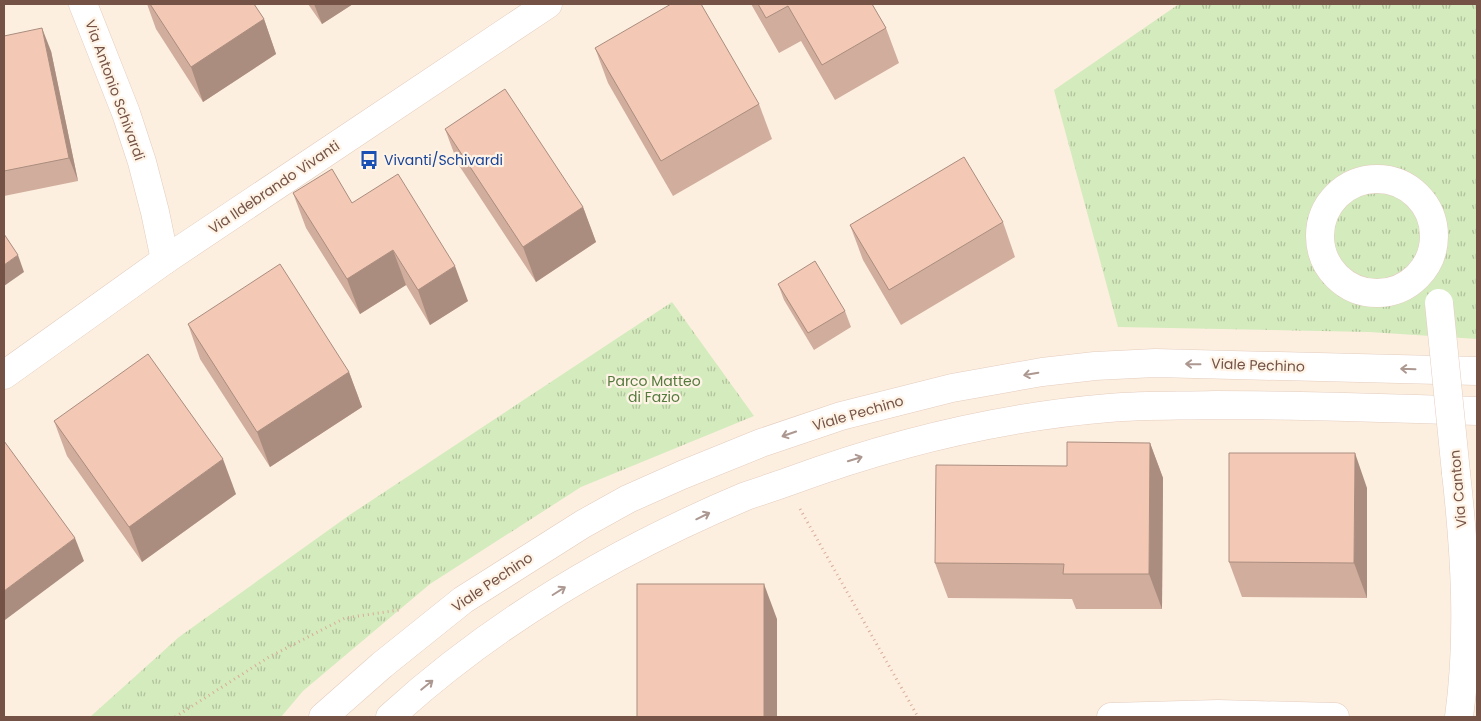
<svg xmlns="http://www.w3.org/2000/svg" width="1481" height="721" viewBox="0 0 1481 721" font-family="Poppins,sans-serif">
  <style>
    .grass { fill: url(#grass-tufts) }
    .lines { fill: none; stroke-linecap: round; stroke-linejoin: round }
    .minor-casing { stroke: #e3ccbe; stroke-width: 29 }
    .path { stroke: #d8ac99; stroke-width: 3; stroke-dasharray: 1 4; stroke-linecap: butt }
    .minor { stroke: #fff; stroke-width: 28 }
    .minor-bridge-casing { stroke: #e3ccbe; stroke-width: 29; stroke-linecap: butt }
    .minor-bridge { stroke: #fff; stroke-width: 28 }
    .wall { fill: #d1ad9d }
    .shaded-wall { fill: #aa8d7f }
    .building { fill: #f3c9b6; stroke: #aa8d7f }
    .oneway { stroke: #ac9890 }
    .labels { text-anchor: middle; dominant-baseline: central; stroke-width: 4.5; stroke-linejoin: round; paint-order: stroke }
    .street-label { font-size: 14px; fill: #745346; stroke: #fff3e6 }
    .transit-label { font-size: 14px; fill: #164399; stroke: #fff3e6; text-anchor: start }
    .park-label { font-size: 14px; fill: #547a3e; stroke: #fff3e6 }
  </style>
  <defs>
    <pattern id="grass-tufts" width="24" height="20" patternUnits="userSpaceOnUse" patternTransform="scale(1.25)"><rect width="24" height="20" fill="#d4ebbe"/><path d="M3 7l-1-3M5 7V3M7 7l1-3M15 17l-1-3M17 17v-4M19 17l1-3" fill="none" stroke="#b1c19c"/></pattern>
  </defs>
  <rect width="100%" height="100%" fill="#fdefdf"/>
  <!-- grass -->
  <g class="grass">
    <polygon points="1179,4 1477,4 1477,339 1369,332 1118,327 1054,90"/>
    <polygon points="672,302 754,416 581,487 430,584 303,691 281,717 90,717 179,637 351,514"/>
  </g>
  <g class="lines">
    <!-- minor casing -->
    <g class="minor-casing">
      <g id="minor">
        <polyline points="83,4 126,113 142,162 155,212 165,260"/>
        <circle cx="1377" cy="236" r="57"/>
        <polyline points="4,375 165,260 548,4"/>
        <path d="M 1456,473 C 1465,553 1470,637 1459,717"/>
        <polyline points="323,717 382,665 463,600 583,524 628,499 682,475 761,443 841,416 952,388 1042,372 1095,366 1155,363 1477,371"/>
        <path d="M 390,717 C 494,622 617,550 746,496 C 761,491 776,486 790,481 C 893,443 1000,417 1109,408 C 1144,405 1179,406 1214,405 C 1302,405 1390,408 1477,411"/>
        <polyline points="1111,717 1218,714 1335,717"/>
      </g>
    </g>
    <!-- path -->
    <g class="path">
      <polyline points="800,509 918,717"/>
      <polyline points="175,717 269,657 345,618 399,610"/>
    </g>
    <!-- minor -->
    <use href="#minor" class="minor"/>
    <!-- minor-bridge casing -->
    <g class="minor-bridge-casing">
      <polyline id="minor-bridge" points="1439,303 1456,473"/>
    </g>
    <!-- minor-bridge -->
    <use href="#minor-bridge" class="minor-bridge"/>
  </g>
  <!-- wall -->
  <g class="wall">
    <polygon points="147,4 254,4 264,19 276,54 203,102 156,29"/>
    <polygon points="308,4 353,4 322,24"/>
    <polygon points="751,4 872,4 886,28 899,63 835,100 801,41 779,53"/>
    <polygon points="4,36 51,51 78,181 4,196"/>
    <polygon points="595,48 759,104 772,139 673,196 608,83"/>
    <polygon points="445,129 583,207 596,242 536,282 458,164"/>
    <polygon points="293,193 352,203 468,301 430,325 406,285 360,314 306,228"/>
    <polygon points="1003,222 1015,257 901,325 863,260 850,225"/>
    <polygon points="778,284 845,311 851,327 814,350 784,300"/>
    <polygon points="188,324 349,372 362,407 270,467 200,359"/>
    <polygon points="54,421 236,494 142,562 67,456"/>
    <polygon points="1150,443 1163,478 1162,609 1076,609 1072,599 948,598 935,563 1067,466"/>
    <polygon points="1367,488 1367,598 1242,597 1229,562"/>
  </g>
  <!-- shaded-wall -->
  <g class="shaded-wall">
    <polygon points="314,4 353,4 322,24"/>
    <polygon points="264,19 276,54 203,102 191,67"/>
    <polygon points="42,28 51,51 78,181 69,158"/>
    <polygon points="583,207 596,242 536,282 523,247"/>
    <polygon points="393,250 406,285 360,314 347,279"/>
    <polygon points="18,255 24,272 4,286 4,265"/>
    <polygon points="455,266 468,301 430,325 418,290"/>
    <polygon points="349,372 362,407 270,467 257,432"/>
    <polygon points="1150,443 1163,478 1162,609 1149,574"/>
    <polygon points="1355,453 1367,488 1367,598 1354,563"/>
    <polygon points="223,459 236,494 142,562 129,527"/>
    <polygon points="75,538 84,561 5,620 4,617 4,591"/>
    <polygon points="764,584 777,619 777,717 764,717"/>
  </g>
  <!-- building -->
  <g class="building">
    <polygon points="150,4 254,4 264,19 191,67"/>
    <polygon points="671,4 701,4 759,104 661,161 595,48"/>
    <polygon points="758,4 872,4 886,28 822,65 788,6 766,18"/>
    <polygon points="42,28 69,158 4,171 4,36"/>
    <polygon points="505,89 583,207 523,247 445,129"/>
    <polygon points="964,157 1003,222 889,290 850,225"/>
    <polygon points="332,169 352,203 398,174 455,266 418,290 393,250 347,279 293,193"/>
    <polygon points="4,234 18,255 4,265"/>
    <polygon points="815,261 845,311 808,333 778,284"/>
    <polygon points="280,264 349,372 257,432 188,324"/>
    <polygon points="148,354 223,459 129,527 54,421"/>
    <polygon points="4,441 75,538 4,591"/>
    <polygon points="1067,442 1150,443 1149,574 1063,574 1064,564 935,563 936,465 1067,466"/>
    <polygon points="1229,453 1355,453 1354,563 1229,562"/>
    <rect x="637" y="584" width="127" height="133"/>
  </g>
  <!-- one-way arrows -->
  <defs><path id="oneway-shaft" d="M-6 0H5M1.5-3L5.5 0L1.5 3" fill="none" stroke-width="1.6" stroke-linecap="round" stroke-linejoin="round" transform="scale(1.25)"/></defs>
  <g class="oneway">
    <use href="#oneway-shaft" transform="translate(1193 364) rotate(-179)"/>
    <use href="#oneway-shaft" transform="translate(1408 369) rotate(-178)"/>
    <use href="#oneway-shaft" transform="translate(1031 374) rotate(170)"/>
    <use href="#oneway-shaft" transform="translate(789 434) rotate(161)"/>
    <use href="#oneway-shaft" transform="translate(855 459) rotate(-17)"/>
    <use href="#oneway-shaft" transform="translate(703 516) rotate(-26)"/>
    <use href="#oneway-shaft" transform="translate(559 591) rotate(-32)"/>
    <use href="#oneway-shaft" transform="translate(427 685) rotate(-39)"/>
  </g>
  <!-- icons -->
  <defs>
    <g id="bus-bare" transform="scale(1.5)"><path d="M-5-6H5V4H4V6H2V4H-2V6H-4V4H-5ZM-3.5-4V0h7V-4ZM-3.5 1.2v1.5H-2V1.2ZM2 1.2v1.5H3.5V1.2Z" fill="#1a4fb4" stroke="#fff3e6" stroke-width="2.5" paint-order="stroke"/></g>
  </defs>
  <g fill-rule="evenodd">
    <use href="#bus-bare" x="369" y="160"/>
  </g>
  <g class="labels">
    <!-- street labels -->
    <g class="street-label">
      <text transform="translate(115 90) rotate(70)">Via Antonio Schivardi</text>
      <text transform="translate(274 187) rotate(-34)">Via Ildebrando Vivanti</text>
      <text transform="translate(1258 365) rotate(2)">Viale Pechino</text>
      <text transform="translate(858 413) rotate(-16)">Viale Pechino</text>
      <text transform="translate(1458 489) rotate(-95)">Via Canton</text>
      <text transform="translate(492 582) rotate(-34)">Viale Pechino</text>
    </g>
    <!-- transit labels -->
    <g class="transit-label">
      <text x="384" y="160">Vivanti/Schivardi</text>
    </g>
    <!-- park labels -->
    <g class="park-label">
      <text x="654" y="381">Parco Matteo<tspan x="654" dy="16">di Fazio</tspan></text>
    </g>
  </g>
  <!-- border -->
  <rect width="1481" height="721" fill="none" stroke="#745346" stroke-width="10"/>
</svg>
